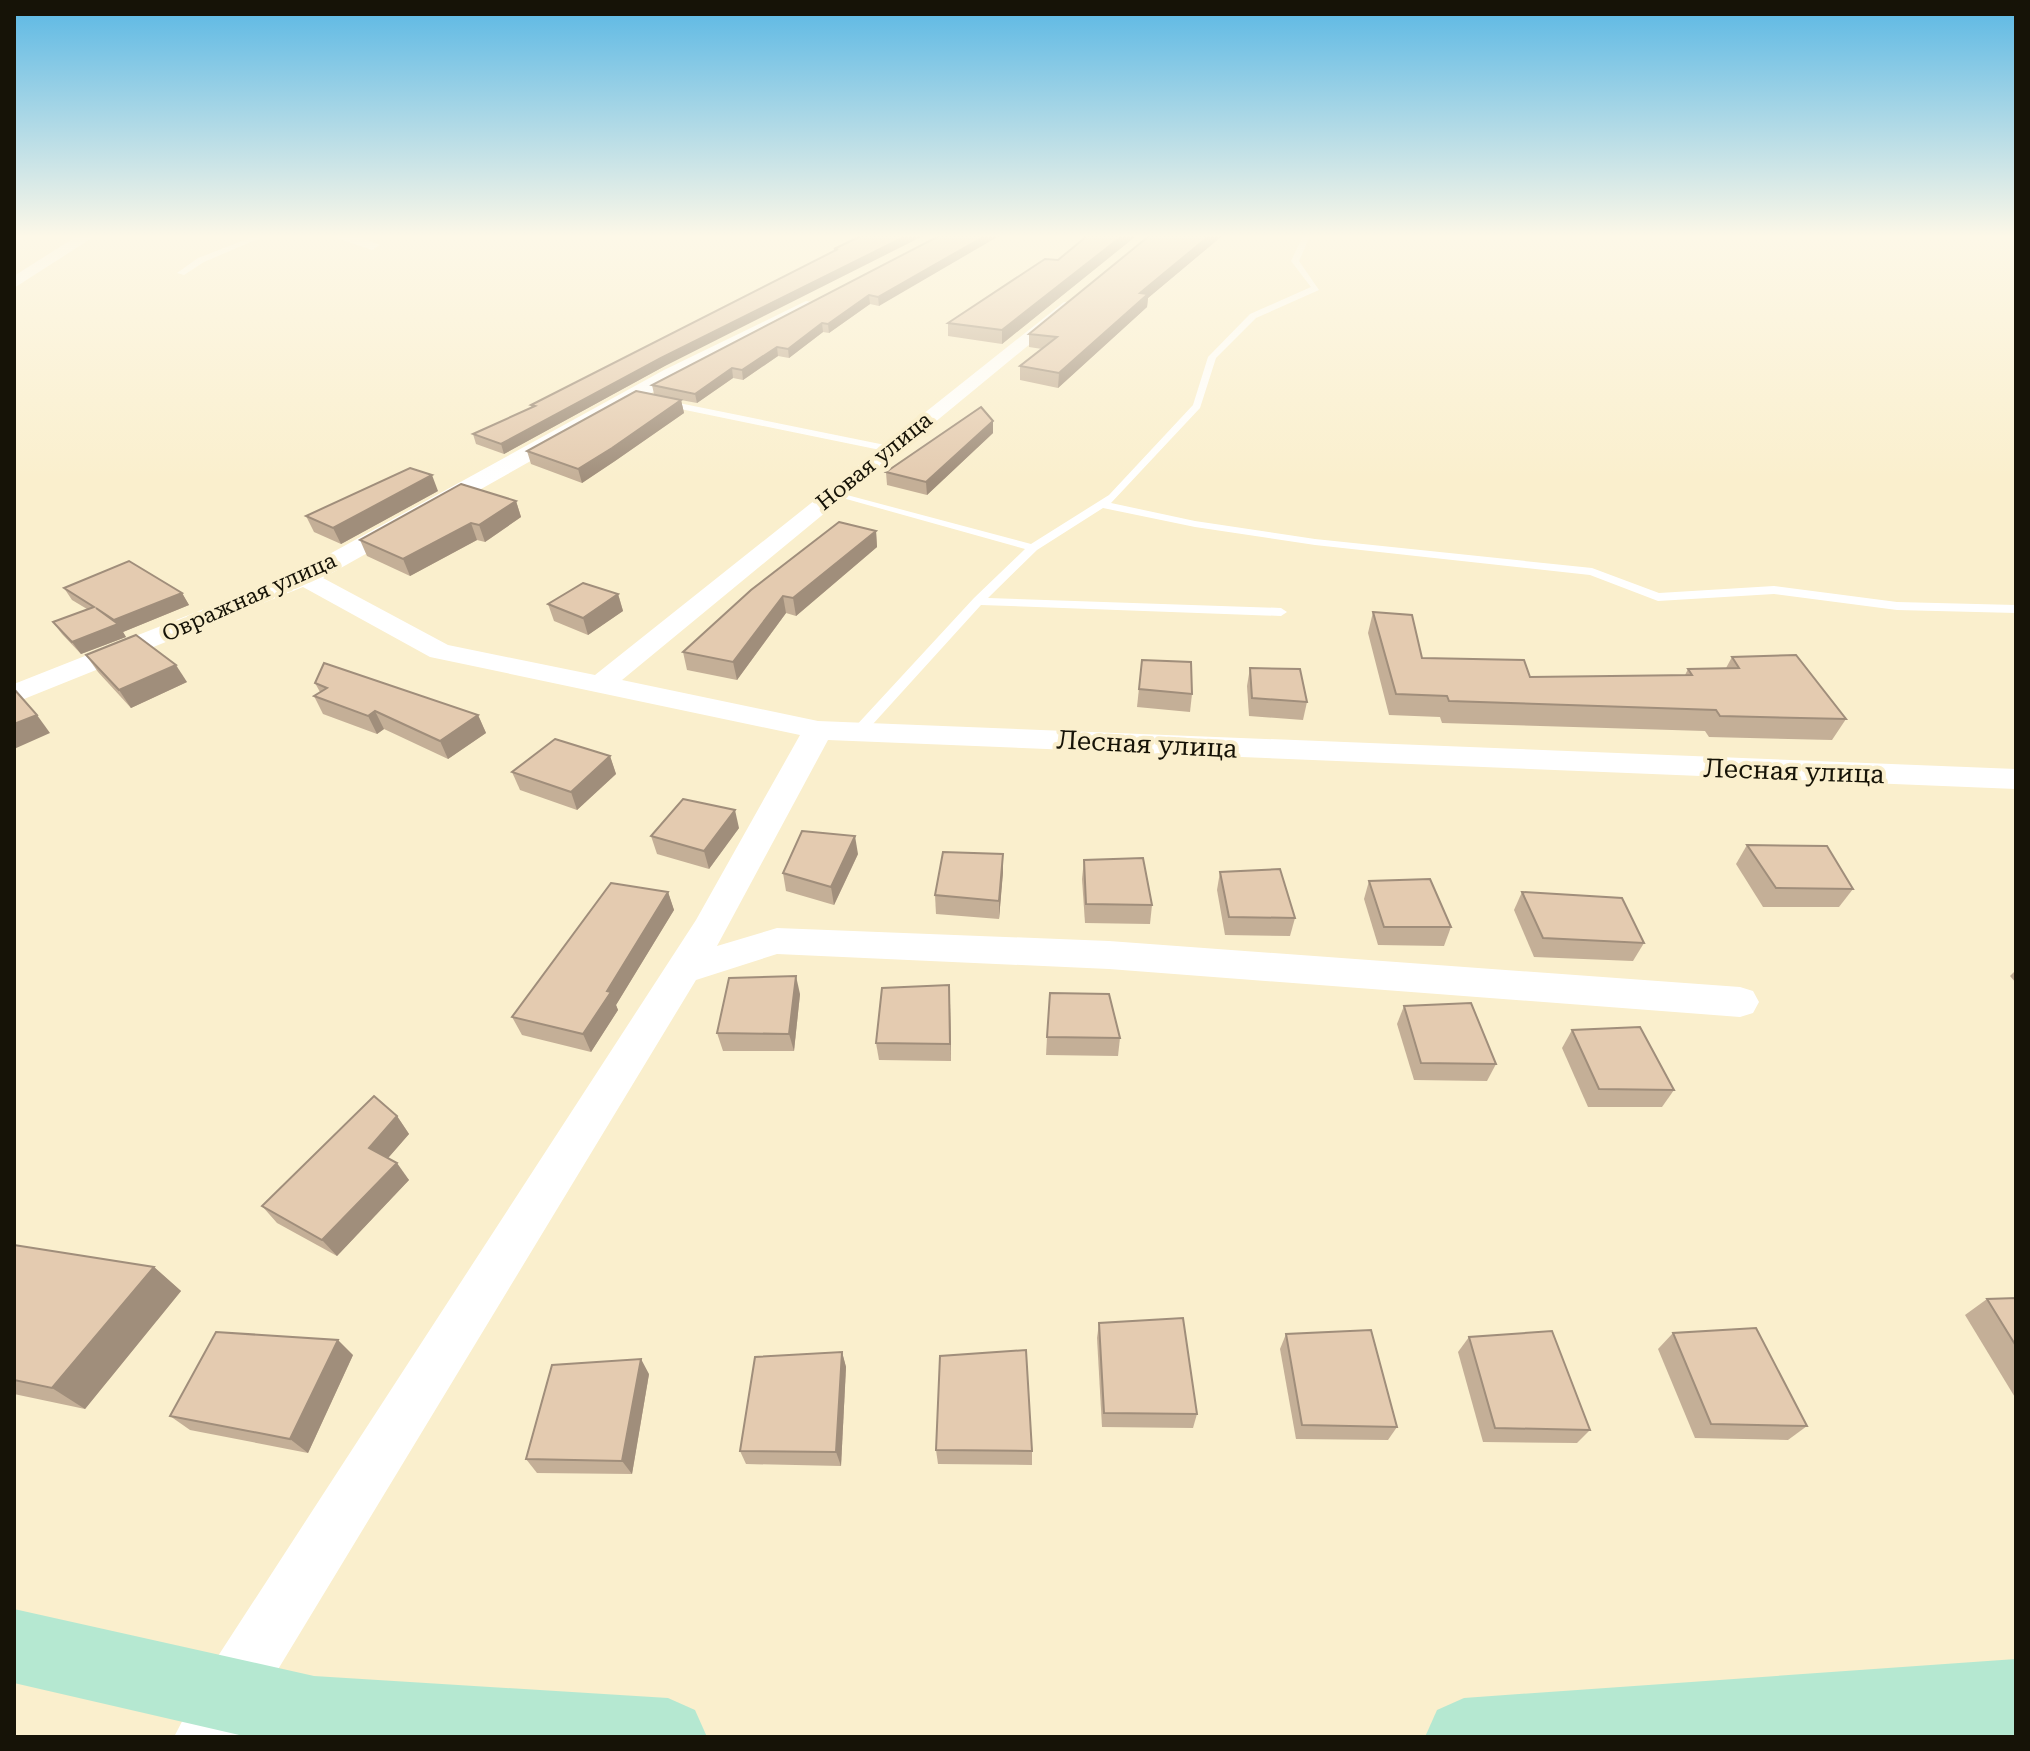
<svg xmlns="http://www.w3.org/2000/svg" width="2030" height="1751" viewBox="0 0 2030 1751" font-family="'Roboto Serif',serif">
  <style>
    .lines { fill: none; stroke-linecap: round; stroke-linejoin: round }
    .service { fill: #fff; fill-rule: evenodd }
    .minor { fill: #fff; fill-rule: evenodd }
    .primary { fill: #b5e8d1; fill-rule: evenodd }
    .wall { fill: #c4af97 }
    .shaded-wall { fill: #a08e7b }
    .building { fill: #e4cbb0; stroke: #a08e7b; stroke-width: 2 }
    .labels { text-anchor: middle; dominant-baseline: central; stroke-width: 8; stroke-linejoin: round; paint-order: stroke }
    .far-street-label { font-size: 22px; fill: #161307; stroke: #faefcd }
    .street-label { font-size: 26px; fill: #161307; stroke: #faefcd }
  </style>
  <rect width="100%" height="100%" fill="#faefcd"/>
  <g class="lines">
    <!-- service -->
    <g class="service">
      <polygon points="255,236 265,236 204,262 184,275 177,273 198,258"/>
      <polygon points="1303,236 1310,236 1299,261 1319,290 1256,318 1216,358 1200,408 1111,503 1195,521 1315,539 1592,568 1659,593 1774,586 1897,602 2016,605 2016,613 1897,610 1774,594 1658,601 1590,575 1315,545 1195,527 1103,508 1037,550 988,598 1281,608 1287,612 1281,616 981,605 863,735 853,735 851,732 853,729 974,598 1025,549 832,495 832,491 1031,544 1109,495 1193,405 1208,357 1250,314 1311,287 1291,261"/>
      <polygon points="664,400 890,446 895,449 890,452 661,405 661,401"/>
    </g>
    <!-- minor -->
    <g class="minor">
      <polygon points="14,236 29,236 14,242"/>
      <polygon points="77,236 95,236 14,288 14,276"/>
      <polygon points="331,236 357,236 380,245 372,250"/>
      <polygon points="806,301 812,302 812,310 678,378 323,578 448,645 595,675 1064,302 1070,303 1070,311 622,680 818,721 2016,769 2016,789 828,740 717,946 777,928 1109,941 1740,987 1753,991 1759,1002 1753,1013 1740,1017 1109,969 777,954 696,980 237,1737 174,1737 207,1673 696,920 800,735 430,657 303,587 14,703 14,684 295,573 664,370"/>
    </g>
    <!-- primary -->
    <g class="primary">
      <polygon points="14,1609 314,1676 668,1698 695,1710 707,1737 248,1737 14,1683"/>
      <polygon points="2016,1659 2016,1735 1425,1737 1437,1710 1464,1698"/>
    </g>
  </g>
  <!-- wall -->
  <g class="wall">
    <polygon points="861,236 663,367 504,454 476,444 473,434 532,408 531,405 834,251 834,249"/>
    <polygon points="939,236 879,306 870,304 829,333 823,332 789,358 778,356 743,380 733,378 697,403 681,400 684,413 615,461 582,483 531,464 527,451 654,394 652,385"/>
    <polygon points="1087,236 1136,236 1002,344 948,336 948,323 1058,260"/>
    <polygon points="1149,236 1222,236 1148,298 1147,307 1058,388 1020,380 1020,366 1042,349 1029,347 1029,334"/>
    <polygon points="993,421 993,433 927,495 887,485 886,472"/>
    <polygon points="438,491 341,544 314,532 306,516"/>
    <polygon points="516,501 521,517 485,542 477,540 410,576 367,556 360,540"/>
    <polygon points="876,531 877,547 796,616 786,613 737,680 687,670 683,652"/>
    <polygon points="64,588 182,593 189,605 123,632 126,637 81,654 62,634 53,622 87,609 72,600"/>
    <polygon points="618,594 623,611 588,635 554,621 548,604"/>
    <polygon points="1373,612 1422,658 1530,677 1685,675 1688,669 1726,668 1732,657 1846,719 1832,740 1709,737 1705,731 1442,723 1440,717 1389,715 1368,633"/>
    <polygon points="86,655 187,682 131,708 98,672"/>
    <polygon points="1142,660 1192,694 1190,712 1137,707"/>
    <polygon points="1250,668 1307,702 1303,720 1249,716 1247,686"/>
    <polygon points="315,683 478,715 486,733 448,759 384,729 377,734 323,714 314,696 320,692"/>
    <polygon points="610,756 616,774 577,810 520,790 512,772"/>
    <polygon points="739,828 709,869 657,854 651,836"/>
    <polygon points="1747,845 1853,889 1839,907 1763,907 1736,864"/>
    <polygon points="858,854 834,905 786,891 783,873"/>
    <polygon points="1084,860 1152,905 1150,924 1085,923 1082,879"/>
    <polygon points="1003,872 999,919 936,914 935,895"/>
    <polygon points="1220,872 1295,918 1290,936 1225,935 1217,890"/>
    <polygon points="1369,881 1451,927 1444,946 1378,945 1364,899"/>
    <polygon points="668,892 674,910 616,1005 618,1010 591,1052 522,1035 512,1017"/>
    <polygon points="1522,892 1644,943 1633,961 1534,957 1514,910"/>
    <polygon points="2016,970 2016,983 2010,976"/>
    <polygon points="800,994 794,1051 723,1051 717,1033"/>
    <polygon points="950,1003 951,1061 879,1060 876,1043"/>
    <polygon points="1404,1006 1496,1064 1487,1081 1414,1080 1397,1024"/>
    <polygon points="1572,1030 1674,1090 1662,1107 1588,1107 1562,1048"/>
    <polygon points="1047,1037 1120,1038 1118,1056 1046,1055"/>
    <polygon points="397,1116 409,1134 388,1158 409,1180 337,1256 277,1223 262,1206"/>
    <polygon points="14,1245 154,1267 181,1291 85,1409 14,1394"/>
    <polygon points="2016,1298 2016,1399 1965,1315 1987,1299"/>
    <polygon points="1099,1323 1197,1414 1193,1428 1102,1427 1097,1338"/>
    <polygon points="1673,1333 1807,1426 1788,1440 1695,1438 1658,1349"/>
    <polygon points="1286,1334 1397,1427 1388,1440 1296,1439 1280,1349"/>
    <polygon points="1469,1337 1590,1430 1577,1443 1483,1442 1458,1352"/>
    <polygon points="842,1352 846,1367 841,1466 746,1464 740,1451"/>
    <polygon points="353,1355 308,1453 190,1430 170,1416"/>
    <polygon points="649,1374 632,1474 537,1473 526,1459"/>
    <polygon points="936,1450 1032,1451 1032,1465 938,1464"/>
  </g>
  <!-- shaded-wall -->
  <g class="shaded-wall">
    <polygon points="906,236 923,236 663,367 504,454 501,444 661,358"/>
    <polygon points="985,236 999,236 879,306 878,297"/>
    <polygon points="1122,236 1136,236 1002,344 1002,330"/>
    <polygon points="1209,236 1222,236 1148,298 1147,307 1058,388 1059,373 1140,293"/>
    <polygon points="869,295 870,304 829,333 828,324"/>
    <polygon points="822,323 823,332 789,358 788,349"/>
    <polygon points="777,347 778,356 743,380 742,370"/>
    <polygon points="732,368 733,378 697,403 695,394"/>
    <polygon points="681,400 684,413 615,461 582,483 578,469"/>
    <polygon points="993,421 993,433 927,495 926,482"/>
    <polygon points="432,475 438,491 341,544 333,528"/>
    <polygon points="516,501 521,517 485,542 479,525"/>
    <polygon points="471,523 477,540 410,576 403,559"/>
    <polygon points="876,531 877,547 796,616 793,598"/>
    <polygon points="182,593 189,605 123,632 126,637 81,654 72,642 117,624 114,620"/>
    <polygon points="618,594 623,611 588,635 583,618"/>
    <polygon points="783,596 786,613 737,680 733,662"/>
    <polygon points="176,665 187,682 131,708 119,690"/>
    <polygon points="375,711 384,729 377,734 368,716"/>
    <polygon points="37,715 50,733 14,749 14,724"/>
    <polygon points="478,715 486,733 448,759 440,741"/>
    <polygon points="610,756 616,774 577,810 571,792"/>
    <polygon points="735,810 739,828 709,869 704,851"/>
    <polygon points="855,836 858,854 834,905 831,887"/>
    <polygon points="1003,854 1003,872 999,919 999,901"/>
    <polygon points="668,892 674,910 616,1005 618,1010 591,1052 583,1034 607,991"/>
    <polygon points="796,976 800,994 794,1051 789,1034"/>
    <polygon points="949,985 950,1003 951,1061 950,1044"/>
    <polygon points="397,1116 409,1134 382,1165 369,1148"/>
    <polygon points="397,1163 409,1180 337,1256 322,1240"/>
    <polygon points="154,1267 181,1291 85,1409 52,1388"/>
    <polygon points="338,1340 353,1355 308,1453 290,1439"/>
    <polygon points="842,1352 846,1367 841,1466 836,1452"/>
    <polygon points="641,1359 649,1374 632,1474 622,1461"/>
  </g>
  <!-- building -->
  <g class="building">
    <polygon points="861,236 906,236 661,358 501,444 473,434 535,406 531,405 838,249 834,249"/>
    <polygon points="939,236 985,236 878,297 869,295 828,324 822,323 788,349 777,347 742,370 732,368 695,394 652,385"/>
    <polygon points="1087,236 1122,236 1002,330 948,323 1045,259 1058,260"/>
    <polygon points="1149,236 1209,236 1140,293 1148,294 1059,373 1020,366 1057,337 1029,334"/>
    <polygon points="636,391 681,400 612,448 578,469 527,451"/>
    <polygon points="981,407 993,421 926,482 886,472"/>
    <polygon points="410,468 432,475 333,528 306,516"/>
    <polygon points="461,484 516,501 479,525 471,523 403,559 360,540"/>
    <polygon points="839,522 876,531 793,598 783,596 733,662 683,652 751,590"/>
    <polygon points="129,561 182,593 114,620 96,608 118,624 72,642 53,622 94,607 64,588"/>
    <polygon points="583,583 618,594 583,618 548,604"/>
    <polygon points="1373,612 1412,615 1422,658 1524,660 1530,677 1692,675 1688,669 1739,668 1732,657 1796,655 1846,719 1720,716 1716,710 1449,701 1447,696 1396,694"/>
    <polygon points="136,635 176,665 119,690 86,655"/>
    <polygon points="1142,660 1191,662 1192,694 1139,689"/>
    <polygon points="324,663 478,715 440,741 375,711 368,716 314,696 327,688 315,683"/>
    <polygon points="1250,668 1300,669 1307,702 1252,698"/>
    <polygon points="14,689 37,715 14,724"/>
    <polygon points="555,739 610,756 571,792 512,772"/>
    <polygon points="683,799 735,810 704,851 651,836"/>
    <polygon points="802,831 855,836 831,887 783,873"/>
    <polygon points="1747,845 1827,846 1853,889 1776,888"/>
    <polygon points="943,852 1003,854 999,901 935,895"/>
    <polygon points="1143,858 1152,905 1086,904 1084,860"/>
    <polygon points="1280,869 1295,918 1229,917 1220,872"/>
    <polygon points="1430,879 1451,927 1384,927 1369,881"/>
    <polygon points="611,883 668,892 607,991 611,992 583,1034 512,1017"/>
    <polygon points="1522,892 1622,898 1644,943 1543,938"/>
    <polygon points="796,976 789,1034 717,1033 729,978"/>
    <polygon points="949,985 950,1044 876,1043 882,988"/>
    <polygon points="1050,993 1109,994 1120,1038 1047,1037"/>
    <polygon points="1471,1003 1496,1064 1421,1063 1404,1006"/>
    <polygon points="1640,1027 1674,1090 1599,1089 1572,1030"/>
    <polygon points="374,1096 397,1116 369,1148 397,1163 322,1240 262,1206"/>
    <polygon points="14,1245 154,1267 52,1388 14,1380"/>
    <polygon points="2016,1298 2016,1346 1987,1299"/>
    <polygon points="1183,1318 1197,1414 1104,1413 1099,1323"/>
    <polygon points="1756,1328 1807,1426 1711,1424 1673,1333"/>
    <polygon points="1371,1330 1397,1427 1302,1425 1286,1334"/>
    <polygon points="1552,1331 1590,1430 1495,1428 1469,1337"/>
    <polygon points="216,1332 338,1340 290,1439 170,1416"/>
    <polygon points="1026,1350 1032,1451 936,1450 940,1356"/>
    <polygon points="842,1352 836,1452 740,1451 755,1357"/>
    <polygon points="641,1359 622,1461 526,1459 552,1365"/>
  </g>
  <!-- sky -->
  <linearGradient id="sky" x2="0" y2="1"><stop stop-color="#59b7e4"/><stop offset="0.49" stop-color="#fdf8e8"/><stop offset="1" stop-color="#fdf8e8" stop-opacity="0"/></linearGradient>
  <rect width="2030" height="482" fill="url(#sky)"/>
  <g class="labels">
    <!-- far-street labels -->
    <g class="far-street-label">
      <text transform="translate(874 461) rotate(-39)">Новая улица</text>
      <text transform="translate(249 597) rotate(-24)">Овражная улица</text>
    </g>
    <!-- street labels -->
    <g class="street-label">
      <text transform="translate(1147 744) rotate(3)">Лесная улица</text>
      <text transform="translate(1794 771) rotate(2)">Лесная улица</text>
    </g>
  </g>
  <!-- border -->
  <rect width="2030" height="1751" fill="none" stroke="#161307" stroke-width="32"/>
</svg>
